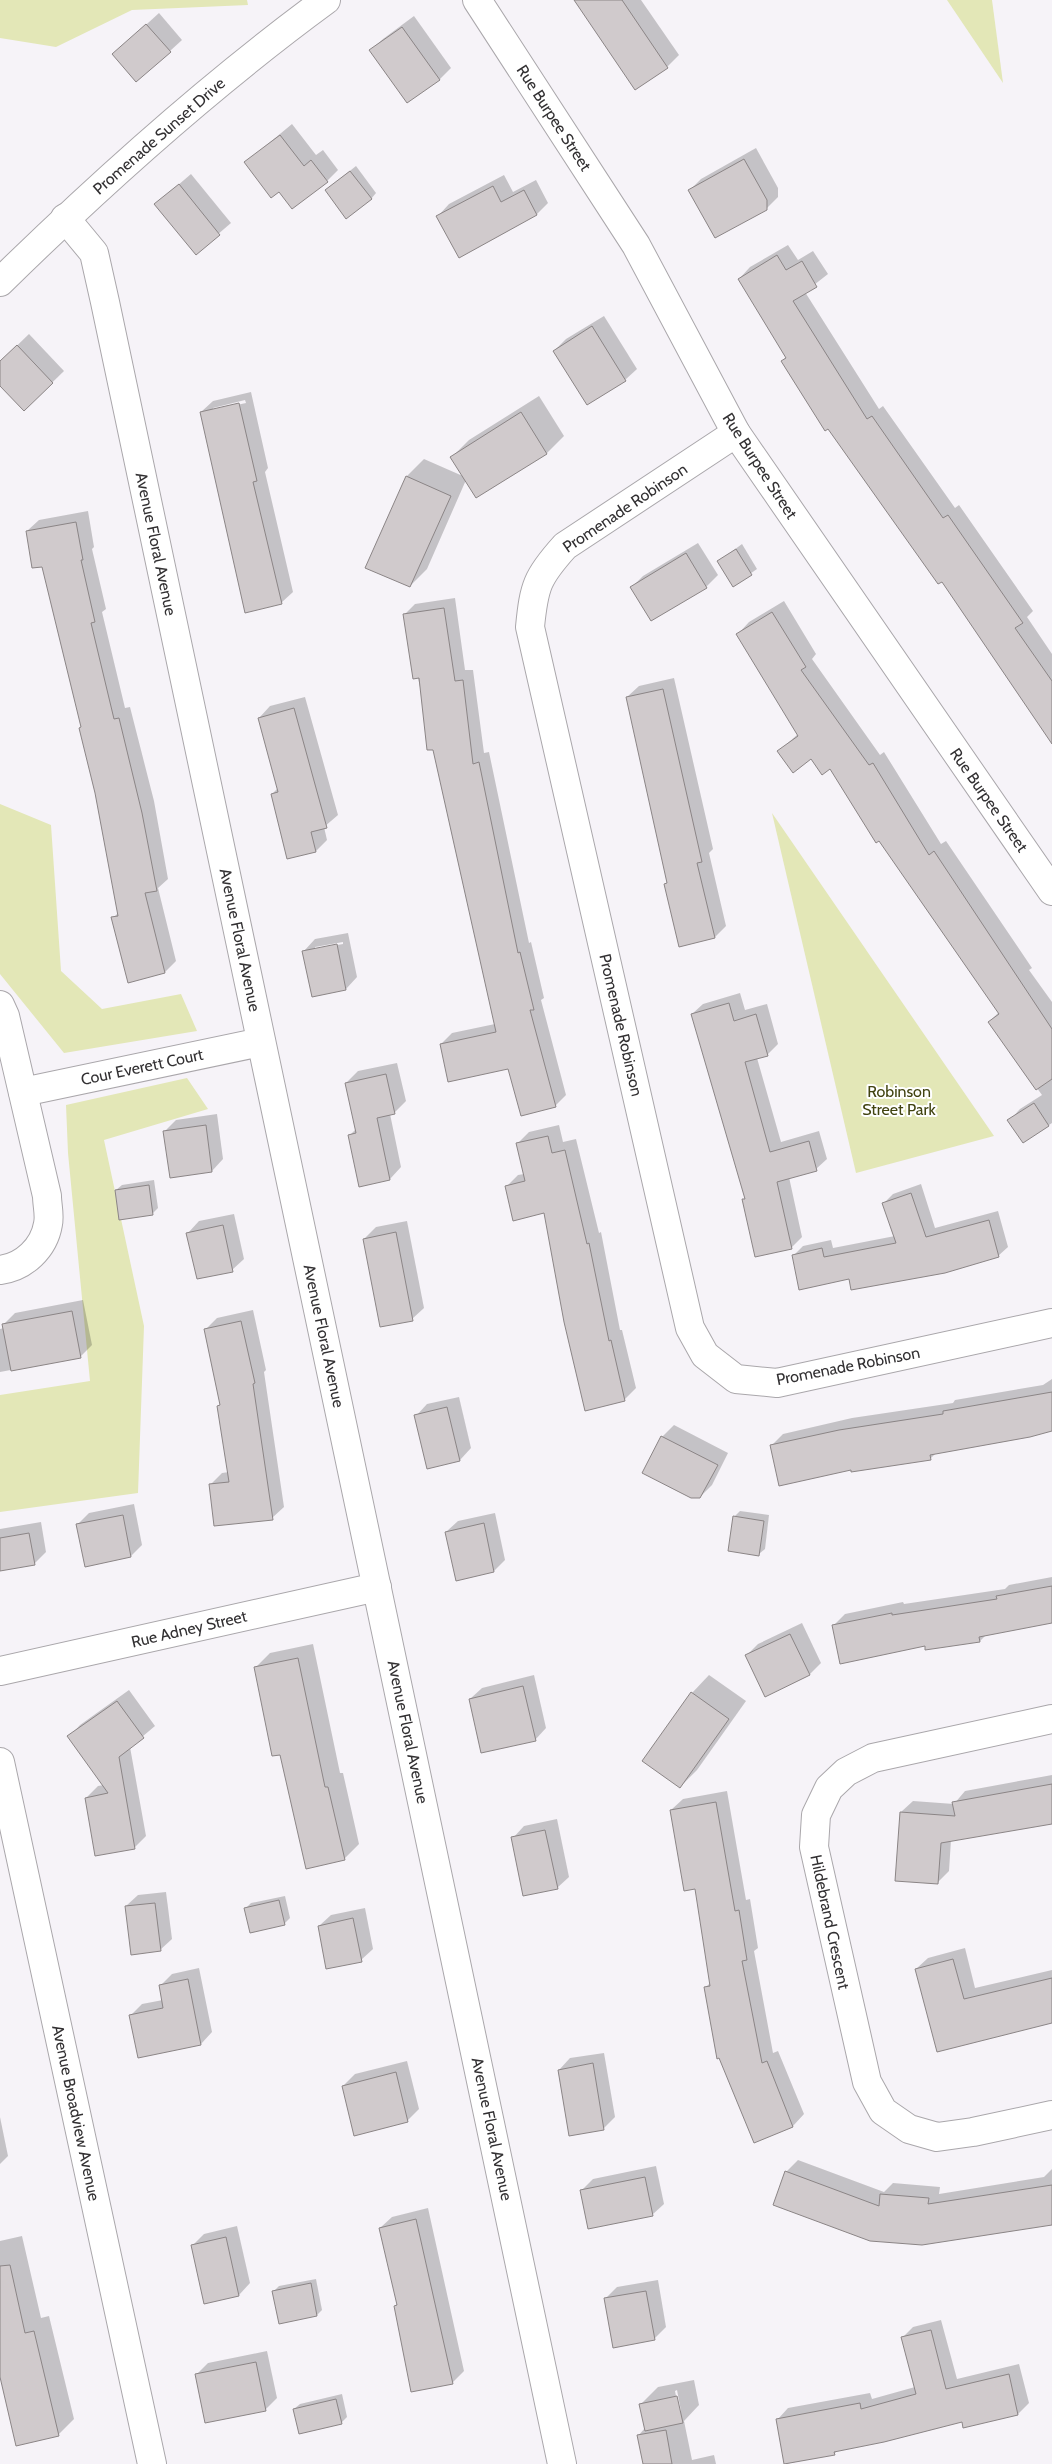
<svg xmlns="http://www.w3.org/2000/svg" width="1052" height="2464" viewBox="0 0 1052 2464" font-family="Cabin,sans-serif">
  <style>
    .green { fill: #e3e7b7 }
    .shadow { fill: #0003; fill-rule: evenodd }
    .building { fill: #d0cacc; stroke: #8b8586 }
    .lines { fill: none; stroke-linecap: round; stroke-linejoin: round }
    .street-casing { stroke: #aaa7ab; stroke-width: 30 }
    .secondary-casing { stroke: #aaa7ab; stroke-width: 30 }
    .street { stroke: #fff; stroke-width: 28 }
    .secondary { stroke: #fff; stroke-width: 28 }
    .labels { text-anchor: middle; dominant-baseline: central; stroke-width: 4; stroke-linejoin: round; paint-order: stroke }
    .street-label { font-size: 16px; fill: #323032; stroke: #fff }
    .park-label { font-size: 16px; fill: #414310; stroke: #fff }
  </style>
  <rect width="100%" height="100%" fill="#f6f3f8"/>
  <!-- green -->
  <g class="green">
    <polygon points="0,0 247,0 248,5 132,10 56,47 0,38"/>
    <polygon points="947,0 992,0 1003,83"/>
    <polygon points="0,804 51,825 61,971 102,1009 181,994 197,1031 64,1053 0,974"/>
    <polygon points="772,813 994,1136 856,1173"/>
    <polygon points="187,1078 208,1109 104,1140 144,1326 138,1493 0,1512 0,1395 90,1381 68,1153 66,1105"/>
  </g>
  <!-- shadow -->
  <g class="shadow">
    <polygon points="576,0 641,0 679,55 667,67"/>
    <polygon points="159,13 182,40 170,51 114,54"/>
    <polygon points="414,16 451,68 439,80 371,50 383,39"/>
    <polygon points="292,124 316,155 323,150 338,170 327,181 279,190 246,162"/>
    <polygon points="756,148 778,188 778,197 766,209 690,190 701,179"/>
    <polygon points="356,166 376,193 371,199 326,190"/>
    <polygon points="191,174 231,223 196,253 156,204"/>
    <polygon points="504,175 513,192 536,180 548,203 537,214 459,256 438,216 449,204"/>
    <polygon points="788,245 798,260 813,251 828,274 805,292 879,409 883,406 955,508 959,505 1033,611 1027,617 1052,654 1052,742 942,580 782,361 786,357 739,279 750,267"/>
    <polygon points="604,316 637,369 625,380 554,351 566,339"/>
    <polygon points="29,334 64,371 24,410 0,385 0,362"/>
    <path d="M 251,392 L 268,468 L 265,472 L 293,592 L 281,603 L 201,412 L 213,401 ZM 245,400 L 246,403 L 213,410 L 213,408 Z"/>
    <polygon points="539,396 564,436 547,453 476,496 466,480 427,569 410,586 407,476 424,459 465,477 452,457 469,440"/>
    <polygon points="88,511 94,547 92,549 106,609 102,612 125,708 130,707 154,801 168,879 158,888 176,961 165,972 113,918 119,912 83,726 43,565 27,531 39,520"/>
    <polygon points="698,543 718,575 706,587 652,620 632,587 643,576"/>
    <polygon points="742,544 757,569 734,585 719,561"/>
    <polygon points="455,598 465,670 473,670 484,753 489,752 529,943 531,942 544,998 541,1000 566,1095 555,1106 509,1068 441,1044 452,1033 495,1024 404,615 415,604"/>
    <polygon points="784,601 816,654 812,659 880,755 884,752 941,844 946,841 1032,968 1029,970 1052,1002 1052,1123 1023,1142 1009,1121 1020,1109 1042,1095 989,1022 999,1012 831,768 811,758 779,751 798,734 738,634 749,622"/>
    <polygon points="674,678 713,849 709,853 726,926 715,937 668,882 627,697 639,686"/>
    <polygon points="305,697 338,815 324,827 327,840 316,851 272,794 278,788 259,718 270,706"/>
    <path d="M 348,933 L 357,977 L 346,989 L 313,996 L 304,951 L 315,939 ZM 343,942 L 343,944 L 315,949 L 315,947 Z"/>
    <polygon points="740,993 745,1010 767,1004 778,1044 767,1055 757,1058 781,1142 819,1131 827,1159 816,1169 789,1177 802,1237 791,1248 744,1200 746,1198 692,1014 703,1004"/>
    <polygon points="397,1063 406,1101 394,1113 390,1114 401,1167 390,1179 360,1186 349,1136 356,1129 346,1083 358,1071"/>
    <polygon points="217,1114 223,1159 212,1171 164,1132 176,1120"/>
    <polygon points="559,1125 563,1142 576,1139 599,1233 601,1232 620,1330 622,1330 636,1388 624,1400 545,1212 506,1187 518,1175 524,1174 517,1144 529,1132"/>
    <polygon points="154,1180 158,1208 152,1214 116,1190 122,1185"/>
    <polygon points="921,1184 935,1228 998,1211 1008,1247 998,1256 850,1278 793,1256 803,1246 831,1240 833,1248 895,1236 884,1203 893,1194"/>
    <polygon points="234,1214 244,1259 232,1270 188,1233 199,1221"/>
    <polygon points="407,1221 424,1308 412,1319 364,1239 376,1227"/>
    <polygon points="83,1300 92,1345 80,1357 0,1372 0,1329 4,1328 3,1325 15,1313"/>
    <polygon points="253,1310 266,1370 264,1372 284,1507 272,1518 210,1485 222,1473 229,1472 219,1406 221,1403 205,1330 217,1318"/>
    <polygon points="1052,1379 1052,1431 937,1452 931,1458 852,1468 771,1446 783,1434 852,1418 953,1403 955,1400 1043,1385"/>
    <polygon points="459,1397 471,1448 460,1460 416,1416 427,1404"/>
    <polygon points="674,1425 728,1453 712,1485 700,1497 662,1437"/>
    <polygon points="134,1504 142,1545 131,1556 78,1524 89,1513"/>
    <polygon points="740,1511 769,1515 765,1549 759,1554 734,1517"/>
    <polygon points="495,1513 505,1560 494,1571 446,1532 458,1521"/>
    <polygon points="41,1522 46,1552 34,1564 0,1570 0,1529"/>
    <polygon points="1052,1577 1052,1622 986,1635 980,1641 926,1645 833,1626 845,1614 903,1602 904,1604 1005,1589 1009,1585"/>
    <polygon points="802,1623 821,1663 810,1674 747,1655 758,1644"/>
    <polygon points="313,1644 340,1773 343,1773 359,1844 344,1859 281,1753 255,1668 270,1653"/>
    <polygon points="534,1675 546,1728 535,1740 470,1699 482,1688"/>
    <polygon points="709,1675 746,1701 697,1770 680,1787 643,1761 692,1693"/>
    <polygon points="129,1690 155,1726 130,1747 146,1836 134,1848 86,1798 98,1786 104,1785 69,1737 80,1725"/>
    <polygon points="1052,1775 1052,1823 951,1840 949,1871 937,1883 901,1812 913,1801 954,1804 965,1791"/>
    <polygon points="727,1791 746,1900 750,1899 758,1948 754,1951 773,2053 778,2051 804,2114 793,2126 754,2141 705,1988 711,1982 696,1888 671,1810 683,1799"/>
    <polygon points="557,1819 569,1877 557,1888 513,1838 524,1826"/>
    <polygon points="166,1892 172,1939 160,1950 126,1906 138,1895"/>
    <polygon points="285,1896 290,1918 284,1924 246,1908 251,1903"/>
    <polygon points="365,1908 373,1949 361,1960 319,1926 331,1915"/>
    <polygon points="965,1948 975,1988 1052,1970 1052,2022 938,2051 916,1969 928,1958"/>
    <polygon points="199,1968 212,2032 201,2044 139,2057 130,2016 142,2004 163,2000 160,1986 172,1974"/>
    <polygon points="604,2053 615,2117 604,2128 570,2134 559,2070 570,2058"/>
    <polygon points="407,2061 419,2109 407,2121 343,2086 355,2074"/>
    <polygon points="0,2117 8,2156 0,2164"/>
    <polygon points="798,2160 884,2192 893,2183 940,2187 939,2194 1044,2177 1052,2169 1052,2223 922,2244 786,2172"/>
    <polygon points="656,2166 664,2204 652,2215 582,2190 593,2179"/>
    <polygon points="428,2208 464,2371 452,2383 395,2306 398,2303 380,2228 392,2217"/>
    <polygon points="237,2226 250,2283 239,2295 205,2303 192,2246 204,2234"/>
    <polygon points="22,2236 41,2318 49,2316 74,2419 58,2435 0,2371 0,2241"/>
    <polygon points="316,2279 322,2310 317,2315 274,2291 279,2286"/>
    <polygon points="658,2280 666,2327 654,2339 605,2299 617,2287"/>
    <polygon points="941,2320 957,2379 1019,2364 1029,2403 1018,2414 963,2420 839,2449 834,2454 786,2464 778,2419 788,2408 870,2393 872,2399 915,2387 902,2338 913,2327"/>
    <polygon points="267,2351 277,2398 265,2410 197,2374 208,2363"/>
    <path d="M 694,2380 L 699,2405 L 684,2421 L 692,2460 L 714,2455 L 716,2464 L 644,2464 L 638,2436 L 645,2428 L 641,2404 L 658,2387 ZM 677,2390 L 681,2411 L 679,2411 L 675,2391 Z"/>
    <polygon points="342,2394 347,2417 341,2423 294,2409 300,2404"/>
  </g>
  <!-- building -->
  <g class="building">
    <polygon points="574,0 622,0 668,68 635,90"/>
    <polygon points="146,24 171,52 136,82 112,54"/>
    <polygon points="402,27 440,80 407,103 369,50"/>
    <polygon points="280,135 304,166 311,160 328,182 292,209 279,192 271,198 244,162"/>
    <polygon points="744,159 767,200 767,210 715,238 688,190"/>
    <polygon points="350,171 372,199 346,219 325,190"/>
    <polygon points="179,184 220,235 196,255 154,204"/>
    <polygon points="493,186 501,202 524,190 537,215 459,258 436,216"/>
    <polygon points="777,255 786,270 802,261 817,287 793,301 867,419 872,416 943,518 948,515 1023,623 1015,628 1052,681 1052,744 942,582 938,584 828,429 825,431 781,361 786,358 738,279"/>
    <polygon points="592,326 626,381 587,405 553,351"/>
    <polygon points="17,345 53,383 24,411 0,386 0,361"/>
    <polygon points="239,403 257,481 253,482 282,604 245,613 200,412"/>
    <polygon points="521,412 547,454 476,498 450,457"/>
    <polygon points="406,476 451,496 410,587 365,568"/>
    <polygon points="76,522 83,560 81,560 95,622 91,623 114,719 119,718 142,813 157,891 145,893 165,973 128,983 111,917 118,916 95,793 79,728 81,727 42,567 32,568 26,531"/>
    <polygon points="736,549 752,575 733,587 717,561"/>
    <polygon points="686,553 707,588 651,621 630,587"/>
    <polygon points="444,608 455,681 463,680 473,764 479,762 518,953 520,952 534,1010 530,1010 556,1107 521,1116 508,1069 448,1082 440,1044 496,1032 433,750 427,750 419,678 413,679 403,614"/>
    <polygon points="772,612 806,667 801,670 869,765 873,763 929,855 934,851 1052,1029 1052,1079 1036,1090 988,1022 999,1014 879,841 876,843 830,769 822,775 811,759 793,773 777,751 798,736 736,634"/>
    <polygon points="663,689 702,862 697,863 715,938 679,947 664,884 667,883 626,697"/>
    <polygon points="294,708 327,828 311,832 316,852 287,859 271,794 278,792 258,718"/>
    <polygon points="337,944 346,990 312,997 302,951"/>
    <polygon points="729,1003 734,1021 756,1014 768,1056 745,1062 770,1152 809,1141 817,1171 777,1182 792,1249 755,1257 742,1199 745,1199 691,1014"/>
    <polygon points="386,1074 395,1114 377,1118 390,1180 359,1187 348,1135 356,1133 345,1083"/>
    <polygon points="1034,1103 1049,1126 1023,1143 1007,1120"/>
    <polygon points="206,1125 212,1172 170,1178 163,1131"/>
    <polygon points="548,1136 552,1153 565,1150 587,1244 589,1243 609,1341 611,1340 625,1401 585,1411 564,1322 544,1213 513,1221 505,1186 525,1181 516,1143"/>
    <polygon points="149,1185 153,1215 119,1220 115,1190"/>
    <polygon points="911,1193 926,1237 989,1220 999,1257 945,1273 851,1290 849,1279 799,1290 792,1255 822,1248 824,1257 896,1243 882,1203"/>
    <polygon points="223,1225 233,1272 197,1279 186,1233"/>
    <polygon points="396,1232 413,1321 380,1327 363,1239"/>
    <polygon points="72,1311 81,1358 11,1371 2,1324"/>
    <polygon points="241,1321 255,1383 253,1384 273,1520 214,1526 209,1484 229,1482 217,1406 220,1405 204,1329"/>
    <polygon points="1052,1392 1052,1431 1030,1437 930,1455 931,1460 851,1472 851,1470 779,1486 770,1445 839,1430 943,1414 943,1411"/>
    <polygon points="447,1407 460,1461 427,1469 414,1415"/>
    <polygon points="661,1436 718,1465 700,1498 691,1498 642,1473"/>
    <polygon points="123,1515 131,1557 85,1567 76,1524"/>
    <polygon points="733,1516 764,1521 759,1556 728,1551"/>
    <polygon points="484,1523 494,1572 456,1581 445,1532"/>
    <polygon points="29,1533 35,1565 0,1571 0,1538"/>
    <polygon points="1052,1586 1052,1623 979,1637 980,1642 925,1650 925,1646 840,1664 832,1625 892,1613 892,1615 997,1599 996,1596"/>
    <polygon points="790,1634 810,1675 765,1697 745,1655"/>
    <polygon points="298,1658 325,1787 328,1787 345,1860 306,1869 280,1755 272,1756 254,1667"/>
    <polygon points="523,1686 536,1741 481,1753 469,1699"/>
    <polygon points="691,1692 729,1719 680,1788 642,1761"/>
    <polygon points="117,1701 144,1738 119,1757 135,1849 95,1856 85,1798 108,1793 67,1736"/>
    <polygon points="1052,1784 1052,1824 941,1843 938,1884 895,1881 900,1812 955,1816 952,1802"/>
    <polygon points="716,1802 735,1911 739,1910 747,1960 742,1961 762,2063 767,2061 793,2127 754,2143 719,2058 717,2059 704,1987 710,1986 695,1889 684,1891 670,1810"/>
    <polygon points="545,1830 558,1889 523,1896 511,1837"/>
    <polygon points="279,1900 285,1925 250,1933 244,1908"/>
    <polygon points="155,1903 161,1951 131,1955 125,1906"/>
    <polygon points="353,1918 362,1962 326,1969 318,1926"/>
    <polygon points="953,1959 964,1999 1052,1978 1052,2023 937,2052 915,1969"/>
    <polygon points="188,1979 201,2045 138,2058 129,2015 163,2008 159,1985"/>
    <polygon points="593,2063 604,2130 569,2136 558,2070"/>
    <polygon points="396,2072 408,2122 354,2136 342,2086"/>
    <polygon points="785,2171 879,2206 880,2194 929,2198 928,2204 1052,2185 1052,2225 922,2245 870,2241 773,2205"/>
    <polygon points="645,2177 653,2216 588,2229 580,2190"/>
    <polygon points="416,2219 453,2384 411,2392 394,2306 397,2305 379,2228"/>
    <polygon points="226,2237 239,2296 204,2304 191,2245"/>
    <polygon points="10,2265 25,2333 34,2331 59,2436 16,2446 0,2377 0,2266"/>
    <polygon points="311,2283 317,2316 279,2324 272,2291"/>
    <polygon points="646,2291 655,2340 613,2348 604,2298"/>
    <polygon points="931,2330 946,2389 1009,2374 1018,2415 963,2428 962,2422 884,2442 834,2452 835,2455 784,2464 776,2419 860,2403 861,2409 916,2394 901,2337"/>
    <polygon points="256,2362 266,2411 205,2423 195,2374"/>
    <polygon points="677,2396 683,2423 645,2431 639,2404"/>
    <polygon points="336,2399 342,2424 299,2434 293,2409"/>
    <polygon points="666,2430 672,2464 643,2464 637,2435"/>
  </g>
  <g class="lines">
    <!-- street casing -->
    <g class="street-casing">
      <g id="street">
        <polyline points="477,0 636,245 736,433 1052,891"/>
        <polyline points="65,218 94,253 105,302 562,2464"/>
        <path d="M 736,433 L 565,546 C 537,577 534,586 530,627 L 690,1328 L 705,1355 L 736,1379 L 777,1383 L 1052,1323"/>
        <path d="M 0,1005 L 5,1016 L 47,1196 C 47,1205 50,1215 48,1224 C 44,1248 24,1267 0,1270"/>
        <polyline points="23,1092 261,1042"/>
        <polyline points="0,1671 377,1587"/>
        <polyline points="1052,1719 873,1758 846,1772 829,1788 816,1815 814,1847 867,2082 883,2111 909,2129 937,2137 973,2132 1052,2115"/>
        <polyline points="0,1762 152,2464"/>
      </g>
    </g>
    <!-- secondary casing -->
    <g class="secondary-casing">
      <path id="secondary" d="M 0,282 C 103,181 210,85 326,0"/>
    </g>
    <!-- street -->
    <use href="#street" class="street"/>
    <!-- secondary -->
    <use href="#secondary" class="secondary"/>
  </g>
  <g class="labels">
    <!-- street labels -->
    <g class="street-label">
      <text transform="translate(554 118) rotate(57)">Rue Burpee Street</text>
      <text transform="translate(159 136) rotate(-41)">Promenade Sunset Drive</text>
      <text transform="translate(760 466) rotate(57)">Rue Burpee Street</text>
      <text transform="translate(625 508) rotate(-34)">Promenade Robinson</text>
      <text transform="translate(156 544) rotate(78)">Avenue Floral Avenue</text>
      <text transform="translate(989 800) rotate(55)">Rue Burpee Street</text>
      <text transform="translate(240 940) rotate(78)">Avenue Floral Avenue</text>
      <text transform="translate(621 1025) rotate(77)">Promenade Robinson</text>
      <text transform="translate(142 1067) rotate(-12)">Cour Everett Court</text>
      <text transform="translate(324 1336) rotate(78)">Avenue Floral Avenue</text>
      <text transform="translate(848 1366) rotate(-11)">Promenade Robinson</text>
      <text transform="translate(189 1629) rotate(-13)">Rue Adney Street</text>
      <text transform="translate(408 1732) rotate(78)">Avenue Floral Avenue</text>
      <text transform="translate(830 1922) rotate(78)">Hildebrand Crescent</text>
      <text transform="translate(76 2113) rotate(78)">Avenue Broadview Avenue</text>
      <text transform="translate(492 2129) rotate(78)">Avenue Floral Avenue</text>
    </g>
    <!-- park labels -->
    <g class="park-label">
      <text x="899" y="1091">Robinson<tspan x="899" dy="18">Street Park</tspan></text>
    </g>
  </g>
</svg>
